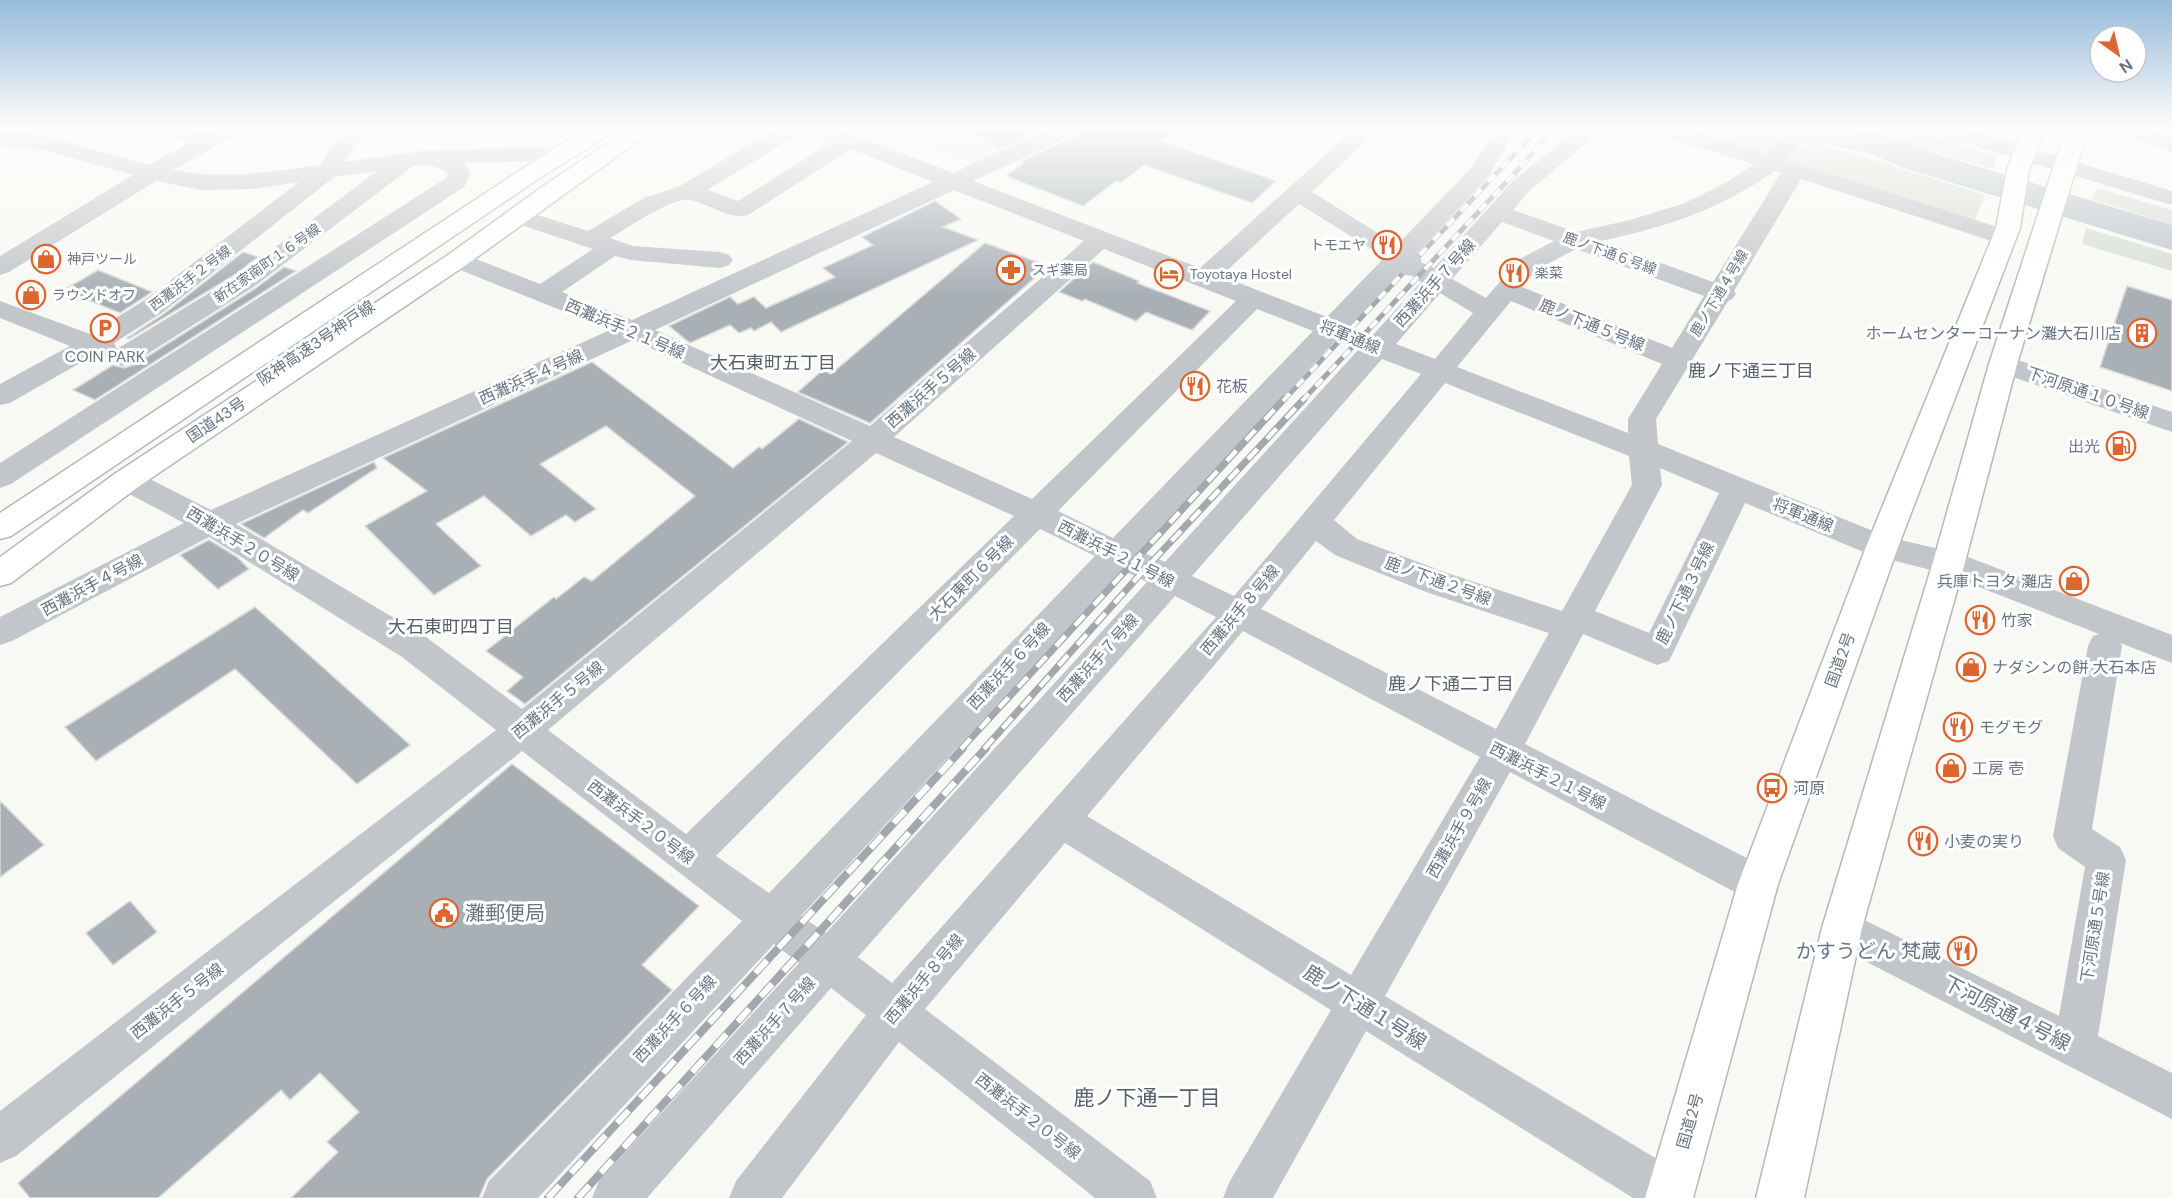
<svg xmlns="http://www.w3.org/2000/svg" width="2172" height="1198" viewBox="0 0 2172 1198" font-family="'DM Sans','Noto Sans JP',sans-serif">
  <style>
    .built { fill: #e9eae9 }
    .green { fill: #d7ddd5 }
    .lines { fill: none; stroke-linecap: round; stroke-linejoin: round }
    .river { fill: #bcc5cb; fill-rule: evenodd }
    .building { fill: #a8b0b6; stroke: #d9dad8; stroke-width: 1.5 }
    .highway-casing { stroke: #b5b8bc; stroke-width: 3 }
    .minor { fill: #c2c5c9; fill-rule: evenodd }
    .highway { fill: #fff; fill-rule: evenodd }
    .rail-far2-casing { stroke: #a3a8ae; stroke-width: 5 }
    .rail-far1-casing { stroke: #a3a8ae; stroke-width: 7 }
    .rail-casing { stroke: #a3a8ae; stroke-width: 8 }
    .rail-far2 { stroke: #fff; stroke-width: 4; stroke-dasharray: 10; stroke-linecap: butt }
    .rail-far1 { stroke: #fff; stroke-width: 4.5; stroke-dasharray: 14; stroke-linecap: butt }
    .rail { stroke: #fff; stroke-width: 6; stroke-dasharray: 17; stroke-linecap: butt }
    .minor-bridge { stroke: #c2c5c9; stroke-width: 25 }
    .labels { text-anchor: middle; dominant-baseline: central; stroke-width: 6; stroke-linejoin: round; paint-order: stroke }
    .far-poi-label { font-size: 14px; fill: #687685; stroke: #fff; text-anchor: start }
    .far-street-label { font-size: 14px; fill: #687685; stroke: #fff }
    .street-label { font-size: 16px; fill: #687685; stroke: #fff }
    .poi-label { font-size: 16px; fill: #687685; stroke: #fff; text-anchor: start }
    .neighbourhood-label { font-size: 18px; fill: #56606b; stroke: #fff }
    .near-poi-label { font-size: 20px; fill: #687685; stroke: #fff; text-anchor: start }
    .near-street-label { font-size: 20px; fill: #687685; stroke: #fff }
    .near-neighbourhood-label { font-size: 21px; fill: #56606b; stroke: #fff }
  </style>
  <rect width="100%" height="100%" fill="#f8f8f5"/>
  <!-- built -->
  <polygon class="built" points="892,129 1049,129 972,163 888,132"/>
  <!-- green -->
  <g class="green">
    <polygon points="1692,129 1775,129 1788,134 1770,155"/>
    <polygon points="1857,129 1911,129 1993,155 1996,158 1994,169"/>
    <polygon points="1810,140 1985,195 1974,222 1788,160"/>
    <polygon points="2097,188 2172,210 2172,225 2092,199"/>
    <polygon points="2086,228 2172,254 2172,271 2082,244"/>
  </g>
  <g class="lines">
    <!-- river -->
    <polygon class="river" points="1789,129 1857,129 1896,138 1933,153 2172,225 2172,250 1907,169 1872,154 1794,137"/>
  </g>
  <!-- building -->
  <g class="building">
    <polygon points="966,129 1041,129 1000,149"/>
    <polygon points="1079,129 1185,129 1160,141 1276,181 1252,203 1144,165 1121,183 1116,181 1083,206 1006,176 1024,163 1021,161 1075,136"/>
    <polygon points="935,201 961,219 943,227 978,240 781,332 771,322 754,331 751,328 739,333 730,325 690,343 669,326 730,297 738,304 754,297 766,308 835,277 823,268 873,245 862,237"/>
    <polygon points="985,243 1048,266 870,423 798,392 823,370 831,374"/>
    <polygon points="243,252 258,257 236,274 129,339 127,338 164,314"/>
    <polygon points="1093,262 1139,281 1137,283 1210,311 1192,330 1146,312 1136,321 1085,299 1082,301 1059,292"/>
    <polygon points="284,267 296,271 95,400 73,390 113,365 124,368 134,365 256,288"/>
    <polygon points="98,270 152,292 120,313 64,290"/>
    <polygon points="2127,286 2172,300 2172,391 2100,367"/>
    <polygon points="592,362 733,468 759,447 762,449 799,419 848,442 525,704 507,691 523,677 486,651 554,597 556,599 584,577 592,581 695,496 606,426 540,464 596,509 575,522 566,515 531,536 484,496 436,524 481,566 434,595 365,526 427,491 383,458"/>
    <polygon points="374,462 377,468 308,513 303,510 264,538 241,524"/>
    <polygon points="209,540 237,557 249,569 218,589 180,555"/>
    <polygon points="255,607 410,745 357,784 235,669 96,761 65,727"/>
    <polygon points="512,764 699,906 642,965 672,990 487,1179 479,1198 291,1198 338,1152 327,1142 359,1112 320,1073 290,1100 281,1090 158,1198 30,1198 18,1183"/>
    <polygon points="0,801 44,845 0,877"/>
    <polygon points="130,901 157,932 113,965 86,933"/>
  </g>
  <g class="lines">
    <!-- highway casing -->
    <g class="highway-casing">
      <g id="highway">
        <polygon points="586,129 613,129 610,134 538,179 11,536 0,539 0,513 522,169"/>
        <polygon points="629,129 655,129 466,265 138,487 11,583 0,586 0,557 116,473 448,255 542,187"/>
        <polygon points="2023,129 2045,129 2029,170 2020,228 1898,547 1778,884 1693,1198 1645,1198 1738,884 1866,547 1996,228 2007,170"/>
        <polygon points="2066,129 2088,129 2017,364 1965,562 1862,928 1804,1198 1756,1198 1822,928 1933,562 1989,364"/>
      </g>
    </g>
    <!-- minor -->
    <g class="minor">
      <path d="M 159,129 L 194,129 L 206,133 L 213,129 L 241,129 L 238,134 L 173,170 C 223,180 270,172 320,165 L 343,129 L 366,129 L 345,162 L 421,151 L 542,147 L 550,149 L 553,154 L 550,159 L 542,161 L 464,163 L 471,173 L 464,187 L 11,484 L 0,488 L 0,463 L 446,178 L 448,174 C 440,166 423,164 413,166 L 255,286 L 133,363 L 123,366 L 113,363 L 110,356 L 104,358 L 94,355 L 10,403 L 0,405 L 0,384 L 70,346 L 0,318 L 0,301 L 90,334 L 145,300 L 299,182 L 252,189 L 201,190 L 156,181 L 9,272 L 0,275 L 0,256 L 133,175 L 40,149 L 0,145 L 0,131 L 41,135 L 149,165 L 190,142 L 162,134 ZM 377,171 L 237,276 L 117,349 L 114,343 L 163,312 L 334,177 Z"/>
      <path d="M 775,129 L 802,129 L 799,134 L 707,190 L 738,201 L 832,142 L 811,134 L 808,129 L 840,129 L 953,173 L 1047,129 L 1077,129 L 1074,134 L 973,181 L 1200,268 L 1354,129 L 1378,129 L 1312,192 L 1397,245 L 1472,167 L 1495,129 L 1517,129 L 1489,176 L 1350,326 L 1373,335 L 1421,282 L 1409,274 L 1405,269 L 1409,264 L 1418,261 L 1434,268 L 1513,181 L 1578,129 L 1603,129 L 1529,191 L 1513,210 L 1576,232 L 1630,220 L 1685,203 L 1727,182 L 1754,164 L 1655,134 L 1652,129 L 1692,129 L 1768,154 L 1792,129 L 1816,129 L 1787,160 L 2013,232 L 2016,237 L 2013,242 L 2004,244 L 1995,242 L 1801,179 L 1734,291 L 1736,294 L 1732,299 L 1728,301 L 1656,419 L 1658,444 L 1888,537 L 1960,554 L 2172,635 L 2172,663 L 2120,643 L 2122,646 L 2092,829 L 2120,847 L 2126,860 L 2098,1036 L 2172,1073 L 2172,1119 L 1828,942 L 1822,928 L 1828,914 L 1842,909 L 2059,1016 L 2085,867 L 2058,848 L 2053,836 L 2088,646 L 2093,636 L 2099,634 L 1943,573 L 1871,555 L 1745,503 L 1669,661 L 1657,665 L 1583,634 L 1525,744 L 1772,871 L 1778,884 L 1772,897 L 1758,902 L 1744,897 L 1510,772 L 1385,996 L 1687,1177 L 1693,1194 L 1692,1198 L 1633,1198 L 1366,1031 L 1273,1198 L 1223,1198 L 1230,1181 L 1331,1010 L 1065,843 L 925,1009 L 1150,1181 L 1157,1198 L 1095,1198 L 899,1042 L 782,1198 L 729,1198 L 736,1181 L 866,1015 L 831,988 L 647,1198 L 592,1198 L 599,1181 L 799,963 L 774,944 L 538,1198 L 482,1198 L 489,1181 L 742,921 L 522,751 L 16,1156 L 0,1163 L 0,1111 L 496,730 L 402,657 L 209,537 L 12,641 L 0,645 L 0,617 L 184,523 L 116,487 L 112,480 L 116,473 L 127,469 L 138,473 L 211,510 L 610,330 L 448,265 L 444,260 L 448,255 L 457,252 L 466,255 L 540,284 L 593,249 L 509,221 L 505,216 L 509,211 L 517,209 L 525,211 L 588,231 L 644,198 L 680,186 ZM 851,149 L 933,182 L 632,320 L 562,292 L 615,256 L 631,260 L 720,268 L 729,265 L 733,260 L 729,255 L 720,252 L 633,246 L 610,238 C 626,229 673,196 690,200 C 710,204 728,220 748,215 ZM 1775,171 L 1781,173 L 1713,282 L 1601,241 C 1669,226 1716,211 1775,171 ZM 954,190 L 1084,241 L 870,426 L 655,330 ZM 1299,204 L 1385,257 L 1327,317 L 1221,276 ZM 1502,222 L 1554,241 L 1518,260 L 1486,298 L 1452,279 ZM 1104,249 L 1236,301 L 1032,499 L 894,437 ZM 1576,249 L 1704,296 L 1672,348 L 1522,287 L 1536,270 ZM 1440,293 L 1473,313 L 1435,359 L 1396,344 ZM 1511,301 L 1662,364 L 1628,419 L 1628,433 L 1457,367 ZM 1257,309 L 1313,331 L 1113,538 L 1058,511 ZM 633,340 L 852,441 L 522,709 L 426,637 L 236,524 ZM 1336,340 L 1359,349 L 1165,562 L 1140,551 ZM 1382,359 L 1421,374 L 1234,596 L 1192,576 ZM 1445,383 L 1629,456 L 1632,485 L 1562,611 L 1450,574 L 1357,539 L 1334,520 ZM 876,453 L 1014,516 L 686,834 L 548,730 ZM 1660,468 L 1719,493 L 1649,633 L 1595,611 L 1662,485 ZM 1040,529 L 1095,556 L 769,893 L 716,856 ZM 1316,541 L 1335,555 L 1426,592 L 1549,633 L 1496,729 L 1261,609 ZM 1122,570 L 1147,582 L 826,933 L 801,916 ZM 1175,596 L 1216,617 L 892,983 L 858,957 ZM 1243,631 L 1480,757 L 1351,975 L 1087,816 Z"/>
      <polygon points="1932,129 1968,129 2172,191 2172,205 1935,134"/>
      <polygon points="2121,129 2152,129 2172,137 2172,152 2124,134"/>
      <polygon points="2003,355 2172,412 2172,432 1993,370 1989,364 1993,358"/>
    </g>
    <!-- highway -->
    <use href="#highway" class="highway"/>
    <!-- rail-far2 casing -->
    <g class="rail-far2-casing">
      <g id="rail-far2">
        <polyline points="1283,401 1538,129"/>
        <polyline points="1302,401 1526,161 1552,129"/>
      </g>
    </g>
    <!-- rail-far1 casing -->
    <g class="rail-far1-casing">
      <g id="rail-far1">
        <polyline points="961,749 1284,399"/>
        <polyline points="984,749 1136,579 1304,399"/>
      </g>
    </g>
    <!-- rail casing -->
    <g class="rail-casing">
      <g id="rail">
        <polyline points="548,1198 963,748"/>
        <polyline points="578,1198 986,748"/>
      </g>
    </g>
    <!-- rail-far2 -->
    <use href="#rail-far2" class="rail-far2"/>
    <!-- rail-far1 -->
    <use href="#rail-far1" class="rail-far1"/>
    <!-- rail -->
    <use href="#rail" class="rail"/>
    <!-- minor-bridge -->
    <polyline class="minor-bridge" points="1389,251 1409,263"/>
  </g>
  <!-- sky -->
  <linearGradient id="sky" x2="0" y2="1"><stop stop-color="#96bbdc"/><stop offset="0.43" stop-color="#fcfcfa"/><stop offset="1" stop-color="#fcfcfa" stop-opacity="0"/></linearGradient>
  <rect width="2172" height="297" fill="url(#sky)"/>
  <!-- icons -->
  <defs>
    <g id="restaurant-ring" transform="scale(1.5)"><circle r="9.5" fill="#fff" stroke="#dd6630" stroke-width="1.5"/><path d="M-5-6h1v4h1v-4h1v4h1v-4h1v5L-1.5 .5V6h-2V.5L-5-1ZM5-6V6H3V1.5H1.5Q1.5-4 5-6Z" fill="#dd6630"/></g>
    <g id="shop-ring" transform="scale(1.5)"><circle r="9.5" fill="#fff" stroke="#dd6630" stroke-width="1.5"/><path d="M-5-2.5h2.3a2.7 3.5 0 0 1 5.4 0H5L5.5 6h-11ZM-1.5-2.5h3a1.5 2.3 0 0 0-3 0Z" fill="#dd6630"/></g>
    <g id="pharmacy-ring" transform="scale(1.5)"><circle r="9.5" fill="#fff" stroke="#dd6630" stroke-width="1.5"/><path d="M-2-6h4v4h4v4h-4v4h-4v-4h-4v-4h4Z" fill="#dd6630"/></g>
    <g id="hotel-ring" transform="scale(1.5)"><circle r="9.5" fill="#fff" stroke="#dd6630" stroke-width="1.5"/><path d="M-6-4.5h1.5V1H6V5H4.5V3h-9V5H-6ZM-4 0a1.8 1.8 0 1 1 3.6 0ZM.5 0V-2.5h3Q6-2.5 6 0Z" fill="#dd6630"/></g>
    <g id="parking-ring" transform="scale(1.5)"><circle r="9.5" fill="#fff" stroke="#dd6630" stroke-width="1.5"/><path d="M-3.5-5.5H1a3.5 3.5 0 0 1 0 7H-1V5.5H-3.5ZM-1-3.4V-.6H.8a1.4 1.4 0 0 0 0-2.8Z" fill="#dd6630"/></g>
    <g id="building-ring" transform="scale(1.5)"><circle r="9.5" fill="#fff" stroke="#dd6630" stroke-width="1.5"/><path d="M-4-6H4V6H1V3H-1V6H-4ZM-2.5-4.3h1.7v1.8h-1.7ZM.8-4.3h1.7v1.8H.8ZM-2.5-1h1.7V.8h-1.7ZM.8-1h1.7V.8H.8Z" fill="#dd6630"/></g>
    <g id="fuel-ring" transform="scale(1.5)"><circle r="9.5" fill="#fff" stroke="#dd6630" stroke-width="1.5"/><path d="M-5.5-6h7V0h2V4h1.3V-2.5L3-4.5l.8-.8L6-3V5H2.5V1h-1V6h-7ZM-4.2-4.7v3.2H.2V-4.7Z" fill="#dd6630"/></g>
    <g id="bus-ring" transform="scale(1.5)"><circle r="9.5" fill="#fff" stroke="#dd6630" stroke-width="1.5"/><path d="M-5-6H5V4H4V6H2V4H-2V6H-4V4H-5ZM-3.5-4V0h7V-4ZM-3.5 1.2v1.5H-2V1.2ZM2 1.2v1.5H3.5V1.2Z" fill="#dd6630"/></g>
    <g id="civic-ring" transform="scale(1.5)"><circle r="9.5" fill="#fff" stroke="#dd6630" stroke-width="1.5"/><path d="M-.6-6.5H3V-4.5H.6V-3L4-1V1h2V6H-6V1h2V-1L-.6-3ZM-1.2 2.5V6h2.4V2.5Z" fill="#dd6630"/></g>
  </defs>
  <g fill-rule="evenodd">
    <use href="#restaurant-ring" x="1387" y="245"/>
    <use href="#shop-ring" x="46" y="259"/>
    <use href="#pharmacy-ring" x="1011" y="270"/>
    <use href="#restaurant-ring" x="1514" y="273"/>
    <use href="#hotel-ring" x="1169" y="274"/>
    <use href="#shop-ring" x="31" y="295"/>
    <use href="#parking-ring" x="105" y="328"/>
    <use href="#building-ring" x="2142" y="333"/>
    <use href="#restaurant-ring" x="1195" y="386"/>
    <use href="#fuel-ring" x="2121" y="446"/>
    <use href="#shop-ring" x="2074" y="581"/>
    <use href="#restaurant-ring" x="1980" y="620"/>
    <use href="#shop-ring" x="1971" y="667"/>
    <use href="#restaurant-ring" x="1958" y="727"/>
    <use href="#shop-ring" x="1951" y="768"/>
    <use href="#bus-ring" x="1772" y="788"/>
    <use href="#restaurant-ring" x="1923" y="841"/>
    <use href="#civic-ring" x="444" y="913"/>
    <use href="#restaurant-ring" x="1962" y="951"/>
  </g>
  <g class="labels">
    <!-- far-poi labels -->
    <g class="far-poi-label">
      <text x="1366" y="245" text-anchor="end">トモエヤ</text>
      <text x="67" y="259">神戸ツール</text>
      <text x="1032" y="270">スギ薬局</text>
      <text x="1535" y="273">楽菜</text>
      <text x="1190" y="274">Toyotaya Hostel</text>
      <text x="52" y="295">ラウンドオフ</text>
    </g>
    <!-- far-street labels -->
    <g class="far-street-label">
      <text transform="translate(1610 253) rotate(20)">鹿ノ下通６号線</text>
      <text transform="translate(267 263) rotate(-35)">新在家南町１６号線</text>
      <text transform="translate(190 278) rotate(-37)">西灘浜手２号線</text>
      <text transform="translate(1719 293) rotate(-59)">鹿ノ下通４号線</text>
    </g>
    <!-- street labels -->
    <g class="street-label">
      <text transform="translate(1435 283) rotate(-48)">西灘浜手７号線</text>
      <text transform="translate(1592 325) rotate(22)">鹿ノ下通５号線</text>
      <text transform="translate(625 329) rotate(23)">西灘浜手２１号線</text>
      <text transform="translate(1350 337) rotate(22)">将軍通線</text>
      <text transform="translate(316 343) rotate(-34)">阪神高速3号神戸線</text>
      <text transform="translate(531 377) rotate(-24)">西灘浜手４号線</text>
      <text transform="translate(931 388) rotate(-41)">西灘浜手５号線</text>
      <text transform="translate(2088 393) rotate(19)">下河原通１０号線</text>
      <text transform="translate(216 420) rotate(-34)">国道43号</text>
      <text transform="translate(1803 515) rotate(22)">将軍通線</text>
      <text transform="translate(243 544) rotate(31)">西灘浜手２０号線</text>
      <text transform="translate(1116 554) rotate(27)">西灘浜手２１号線</text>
      <text transform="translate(971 578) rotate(-45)">大石東町６号線</text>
      <text transform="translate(1438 581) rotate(20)">鹿ノ下通２号線</text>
      <text transform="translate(92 585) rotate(-28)">西灘浜手４号線</text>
      <text transform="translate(1685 593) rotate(-64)">鹿ノ下通３号線</text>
      <text transform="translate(1240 610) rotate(-50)">西灘浜手８号線</text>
      <text transform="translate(1098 658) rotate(-48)">西灘浜手７号線</text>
      <text transform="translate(1840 660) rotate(-70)">国道2号</text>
      <text transform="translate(1009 666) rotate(-47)">西灘浜手６号線</text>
      <text transform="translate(558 700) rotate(-39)">西灘浜手５号線</text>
      <text transform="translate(1548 776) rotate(27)">西灘浜手２１号線</text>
      <text transform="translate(641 822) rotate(37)">西灘浜手２０号線</text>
      <text transform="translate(1459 828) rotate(-60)">西灘浜手９号線</text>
      <text transform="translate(2095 927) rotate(-81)">下河原通５号線</text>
      <text transform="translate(924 979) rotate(-50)">西灘浜手８号線</text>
      <text transform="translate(177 1001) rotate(-38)">西灘浜手５号線</text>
      <text transform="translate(675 1019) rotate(-47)">西灘浜手６号線</text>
      <text transform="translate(775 1021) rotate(-48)">西灘浜手７号線</text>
      <text transform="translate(1028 1116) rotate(38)">西灘浜手２０号線</text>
      <text transform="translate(1690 1121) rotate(-74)">国道2号</text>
    </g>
    <!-- poi labels -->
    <g class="poi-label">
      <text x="2121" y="333" text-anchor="end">ホームセンターコーナン灘大石川店</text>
      <text x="105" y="356" text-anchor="middle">COIN PARK</text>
      <text x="1216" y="386">花板</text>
      <text x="2100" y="446" text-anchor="end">出光</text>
      <text x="2053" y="581" text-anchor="end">兵庫トヨタ 灘店</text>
      <text x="2001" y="620">竹家</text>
      <text x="1992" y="667">ナダシンの餅 大石本店</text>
      <text x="1979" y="727">モグモグ</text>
      <text x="1972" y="768">工房 壱</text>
      <text x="1793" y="788">河原</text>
      <text x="1944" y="841">小麦の実り</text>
    </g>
    <!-- neighbourhood labels -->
    <g class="neighbourhood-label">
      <text x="773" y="363">大石東町五丁目</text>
      <text x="1751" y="371">鹿ノ下通三丁目</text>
      <text x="451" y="627">大石東町四丁目</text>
      <text x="1451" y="684">鹿ノ下通二丁目</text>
    </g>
    <!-- near-poi labels -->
    <g class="near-poi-label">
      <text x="465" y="913">灘郵便局</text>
      <text x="1941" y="951" text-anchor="end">かすうどん 梵蔵</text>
    </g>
    <!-- near-street labels -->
    <g class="near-street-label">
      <text transform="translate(1365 1007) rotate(32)">鹿ノ下通１号線</text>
      <text transform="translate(2007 1013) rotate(27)">下河原通４号線</text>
    </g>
    <!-- near-neighbourhood labels -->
    <g class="near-neighbourhood-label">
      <text x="1147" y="1098">鹿ノ下通一丁目</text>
    </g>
  </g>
  <!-- north arrow -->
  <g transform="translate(2118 54) rotate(146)"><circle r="28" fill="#ffffff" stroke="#c3c8ce" stroke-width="1.5"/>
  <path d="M0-4.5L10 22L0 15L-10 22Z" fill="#dd6630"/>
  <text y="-9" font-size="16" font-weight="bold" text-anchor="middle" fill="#687685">N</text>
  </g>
</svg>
